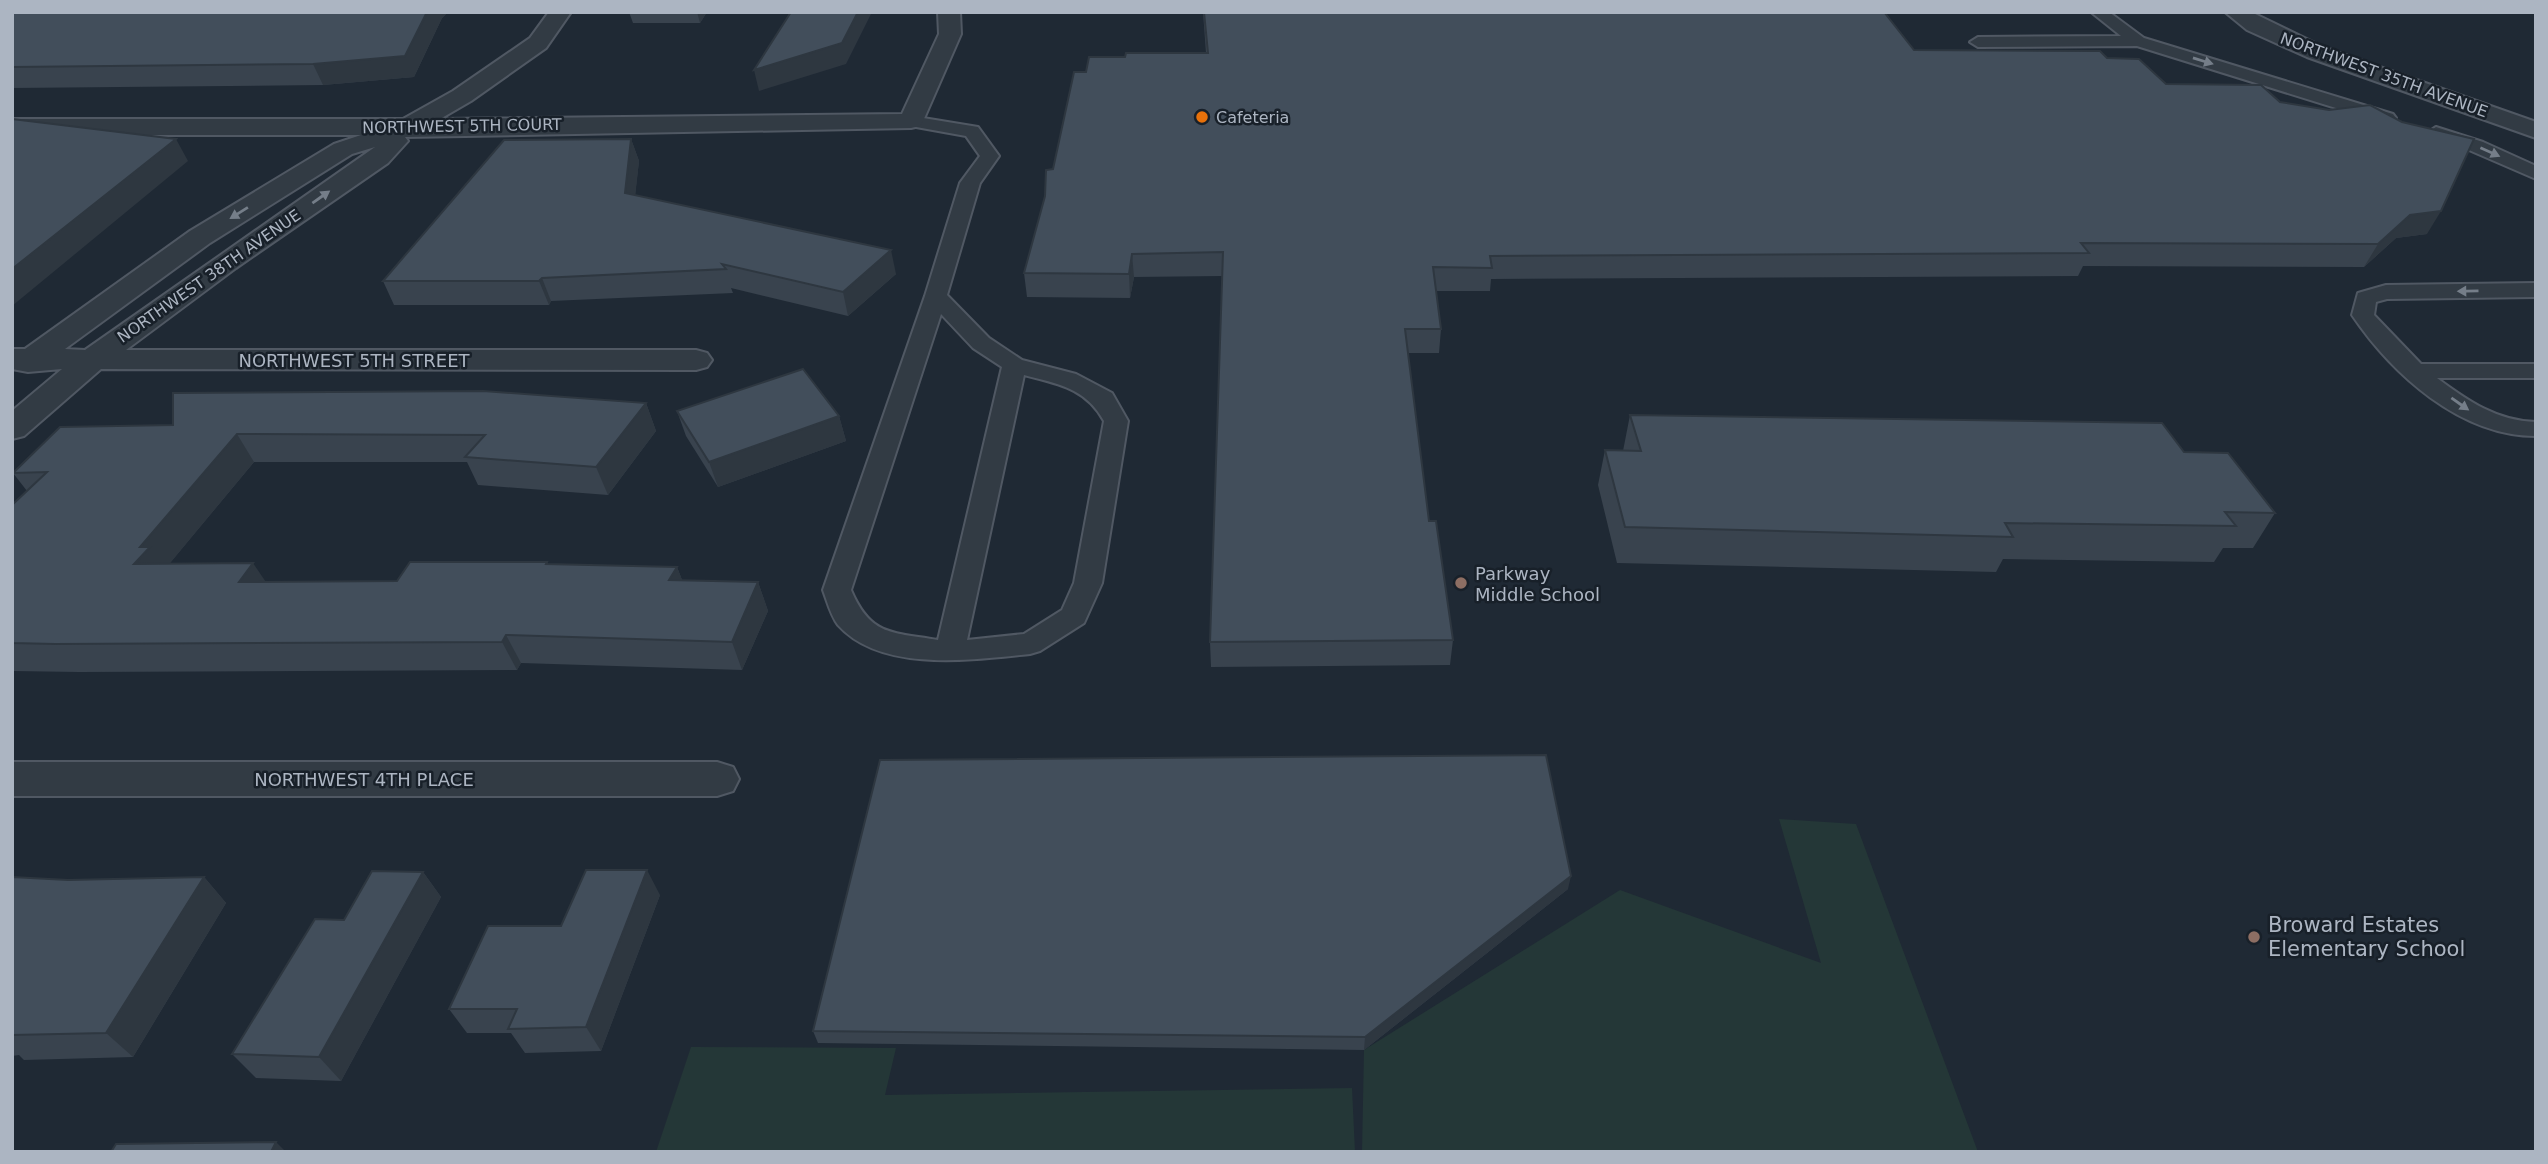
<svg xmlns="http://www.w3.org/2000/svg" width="2548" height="1164" viewBox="0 0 2548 1164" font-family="'DejaVu Sans',sans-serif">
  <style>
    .green { fill: #243737 }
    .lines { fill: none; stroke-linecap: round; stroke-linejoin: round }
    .service-casing { stroke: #505863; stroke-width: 4 }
    .minor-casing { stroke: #505863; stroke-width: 4 }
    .service { fill: #323b44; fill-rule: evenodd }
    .minor { fill: #323b44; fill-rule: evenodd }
    .wall { fill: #39434e }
    .shaded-wall { fill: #2e3740 }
    .building { fill: #424e5b; stroke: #2e3740; stroke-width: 2 }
    .oneway { fill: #757e89 }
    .food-dot { fill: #e8710a; stroke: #182029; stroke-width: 2.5 }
    .education-dot { fill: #8d6e63; stroke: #182029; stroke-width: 2.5 }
    .labels { text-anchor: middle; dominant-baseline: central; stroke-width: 5; stroke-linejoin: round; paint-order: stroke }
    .far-street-label { font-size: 16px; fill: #acb5c2; stroke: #182029 }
    .far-poi-label { font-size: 16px; fill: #acb5c2; stroke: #182029; text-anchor: start }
    .street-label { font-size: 18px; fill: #acb5c2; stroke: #182029 }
    .poi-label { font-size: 18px; fill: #acb5c2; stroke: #182029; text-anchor: start }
    .near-poi-label { font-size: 21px; fill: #acb5c2; stroke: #182029; text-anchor: start }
  </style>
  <rect width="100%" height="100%" fill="#1f2934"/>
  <!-- green -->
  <g class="green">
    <polygon points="1779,819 1856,824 1978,1152 1362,1152 1364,1050 1620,890 1821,963"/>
    <polygon points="691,1047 896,1048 885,1095 1352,1088 1355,1152 656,1152"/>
  </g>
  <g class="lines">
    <!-- service casing -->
    <g class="service-casing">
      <g id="service">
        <polygon points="2091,12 2109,12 2144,38 2393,114 2396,118 2387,123 2381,122 2137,46 1978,47 1970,42 1978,37 2121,36"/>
        <path d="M 911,116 L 978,127 L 999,156 L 980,183 L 947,295 L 989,338 L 1022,360 L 1076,374 L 1112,393 L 1128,421 L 1102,583 L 1084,623 L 1040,651 L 1030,654 C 972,660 881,673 838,625 C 831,616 827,601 823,590 L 925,296 L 960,183 L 980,156 L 966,136 L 905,125 L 902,121 ZM 941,314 L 973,348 L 1002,367 L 938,640 C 893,632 871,637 851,590 ZM 1024,375 C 1058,384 1086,388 1104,421 L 1074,583 L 1062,610 L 1024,634 L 967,640 Z"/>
        <polygon points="2436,127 2483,142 2536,166 2536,179 2469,150 2430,137 2427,133"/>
        <path d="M 2536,283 L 2536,297 L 2387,299 L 2376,302 L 2374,315 L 2421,364 L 2536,364 L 2536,378 L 2437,378 C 2468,401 2497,421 2536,422 L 2536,436 C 2460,436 2392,374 2352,315 L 2358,293 L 2386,285 Z"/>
      </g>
    </g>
    <!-- minor casing -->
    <g class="minor-casing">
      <g id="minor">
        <path d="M 549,12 L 571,12 L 546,48 L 471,101 L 440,119 L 902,114 L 939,34 L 938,12 L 960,12 L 961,34 L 923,121 L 920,126 L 911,128 L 405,137 L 408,141 L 388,163 L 236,268 L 126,350 L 696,350 L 707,353 L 712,360 L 707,367 L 696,370 L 101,369 L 24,436 L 12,439 L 12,411 L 62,369 L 28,372 L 12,369 L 12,349 L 25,349 L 190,231 L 334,144 L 361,135 L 12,135 L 12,119 L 403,119 L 453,91 L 530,38 ZM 375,147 L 85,350 L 65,349 L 210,243 L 352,154 Z"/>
        <polygon points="2225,12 2251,12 2323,47 2536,122 2536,138 2307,57 2247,30"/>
        <polygon points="12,762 717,762 733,767 739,779 733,791 717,796 12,796"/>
      </g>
    </g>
    <!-- service -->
    <use href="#service" class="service"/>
    <!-- minor -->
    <use href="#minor" class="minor"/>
  </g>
  <!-- wall -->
  <g class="wall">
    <polygon points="12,12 448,12 442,18 414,77 323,85 12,88"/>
    <polygon points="629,12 707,12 700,23 633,23"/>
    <polygon points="1203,12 1805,12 1914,50 2107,58 2166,84 2427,234 2396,238 2364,267 2083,266 2078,276 1491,279 1490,291 1436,291 1441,329 1439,353 1408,353 1429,521 1453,640 1450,665 1211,667 1210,642 1222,276 1134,277 1130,298 1027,297 1024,273 1053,169 1086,72 1125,57 1206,53"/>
    <polygon points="631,139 639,161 635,195 896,274 848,316 731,288 733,293 551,301 549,305 394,305 383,281"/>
    <polygon points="646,403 656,431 608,495 478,485 467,462 254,462 169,564 266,581 397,581 547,562 548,564 677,567 682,580 758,582 768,611 742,670 521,663 517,670 79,672 12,671 12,505 27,491 13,473 173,425"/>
    <polygon points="677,411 839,416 846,441 718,487 686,436"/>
    <polygon points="1630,415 2184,452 2275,513 2253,548 2223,548 2214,562 2003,559 1996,572 1617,563 1598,485 1605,450 1623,451"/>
    <polygon points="423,872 441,897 341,1081 256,1078 232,1054 344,920"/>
    <polygon points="12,877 68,880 204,877 226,903 133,1057 24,1060 19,1055 12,1056"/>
    <polygon points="1568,889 1364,1050 818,1043 813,1031"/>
    <polygon points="660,895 601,1051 525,1053 511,1033 467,1033 449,1009 561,926"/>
  </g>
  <!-- shaded-wall -->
  <g class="shaded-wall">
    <polygon points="427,12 448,12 442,18 414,77 323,85 313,64"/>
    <polygon points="697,12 707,12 700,23"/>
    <polygon points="858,12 872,12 846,64 759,91 754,70"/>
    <polygon points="176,139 188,161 12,306 12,269"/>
    <polygon points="631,139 639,161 633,216 625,193"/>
    <polygon points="2441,211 2427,234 2396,238 2364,267 2378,244 2410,215"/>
    <polygon points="891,250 896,274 848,316 843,292"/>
    <polygon points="1132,254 1134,277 1130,298 1129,274"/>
    <polygon points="542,278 551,301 549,305 539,281"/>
    <polygon points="646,403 656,431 608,495 596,467"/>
    <polygon points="839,416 846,441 718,487 709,462"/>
    <polygon points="237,434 254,462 166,568 134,564 140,547"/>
    <polygon points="253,563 272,591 239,582"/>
    <polygon points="677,567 688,595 669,580"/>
    <polygon points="758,582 768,611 742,670 732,642"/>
    <polygon points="506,635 521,663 517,670 502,642"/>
    <polygon points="647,870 660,895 601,1051 586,1027"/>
    <polygon points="423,872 441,897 341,1081 319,1057"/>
    <polygon points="1571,876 1568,889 1364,1050 1365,1037"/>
    <polygon points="204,877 226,903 133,1057 106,1033"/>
    <polygon points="276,1142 286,1152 271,1152"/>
  </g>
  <!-- building -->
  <g class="building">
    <polygon points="12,12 427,12 405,56 313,64 12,67"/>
    <polygon points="791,12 858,12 842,43 754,70"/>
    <polygon points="1204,12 1884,12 1914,50 2100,51 2107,58 2139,59 2166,84 2261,85 2280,102 2329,110 2370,105 2402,122 2474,139 2441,211 2410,215 2378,244 2081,243 2089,253 1490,256 1492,268 1433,267 1441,329 1405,329 1429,521 1436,521 1453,640 1210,642 1223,252 1132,254 1129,274 1024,273 1045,196 1046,170 1053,169 1074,72 1086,72 1089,57 1125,57 1126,53 1208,53"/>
    <polygon points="12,119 176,139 12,269"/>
    <polygon points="631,139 625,193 891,250 843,292 722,264 726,269 542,278 539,281 383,281 504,140"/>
    <polygon points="803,369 839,416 709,462 677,411"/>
    <polygon points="483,391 646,403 596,467 465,457 485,435 237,434 140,547 150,547 134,564 253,563 239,582 397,581 410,562 547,562 546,564 677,567 669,580 758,582 732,642 506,635 502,642 55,644 12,643 12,505 47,472 13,473 60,427 173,425 173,393"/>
    <polygon points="1630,415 2162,423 2184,452 2228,453 2275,513 2225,512 2236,526 2005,523 2013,537 1625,527 1605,450 1641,451"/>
    <polygon points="1546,755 1571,876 1365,1037 813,1031 880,760"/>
    <polygon points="586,870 647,870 586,1027 508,1029 517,1009 449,1009 488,926 561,926"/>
    <polygon points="372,871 423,872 319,1057 232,1054 315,919 344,920"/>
    <polygon points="12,877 68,880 204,877 106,1033 12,1035"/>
    <polygon points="276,1142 271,1152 111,1152 116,1144"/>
  </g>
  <!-- one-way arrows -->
  <defs><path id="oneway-solid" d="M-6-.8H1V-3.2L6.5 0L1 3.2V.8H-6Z" transform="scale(1.75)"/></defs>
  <g class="oneway">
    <use href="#oneway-solid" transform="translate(2203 61) rotate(17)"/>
    <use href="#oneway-solid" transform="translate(2490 152) rotate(24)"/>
    <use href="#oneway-solid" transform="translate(321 197) rotate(-35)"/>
    <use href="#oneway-solid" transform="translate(239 213) rotate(148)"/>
    <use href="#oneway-solid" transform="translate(2468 291) rotate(179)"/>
    <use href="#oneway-solid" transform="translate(2460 404) rotate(35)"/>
  </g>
  <!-- markers -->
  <circle class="food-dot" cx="1202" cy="117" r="7"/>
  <g class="education-dot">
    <circle cx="1461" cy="583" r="7"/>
    <circle cx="2254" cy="937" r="7"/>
  </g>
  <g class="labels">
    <!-- far-street labels -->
    <g class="far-street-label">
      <text transform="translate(2384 75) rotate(20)">NORTHWEST 35TH AVENUE</text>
      <text transform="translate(462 126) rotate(-1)">NORTHWEST 5TH COURT</text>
      <text transform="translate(209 276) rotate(-35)">NORTHWEST 38TH AVENUE</text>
    </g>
    <!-- far-poi labels -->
    <g class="far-poi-label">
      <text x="1216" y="117">Cafeteria</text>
    </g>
    <!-- street labels -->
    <g class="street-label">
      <text x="354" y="360">NORTHWEST 5TH STREET</text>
      <text x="364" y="779">NORTHWEST 4TH PLACE</text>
    </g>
    <!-- poi labels -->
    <g class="poi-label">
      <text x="1475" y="573">Parkway<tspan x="1475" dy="21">Middle School</tspan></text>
    </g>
    <!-- near-poi labels -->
    <g class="near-poi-label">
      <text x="2268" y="925">Broward Estates<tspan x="2268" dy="24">Elementary School</tspan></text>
    </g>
  </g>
  <!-- border -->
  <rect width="2548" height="1164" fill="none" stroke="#acb5c2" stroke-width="28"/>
</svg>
